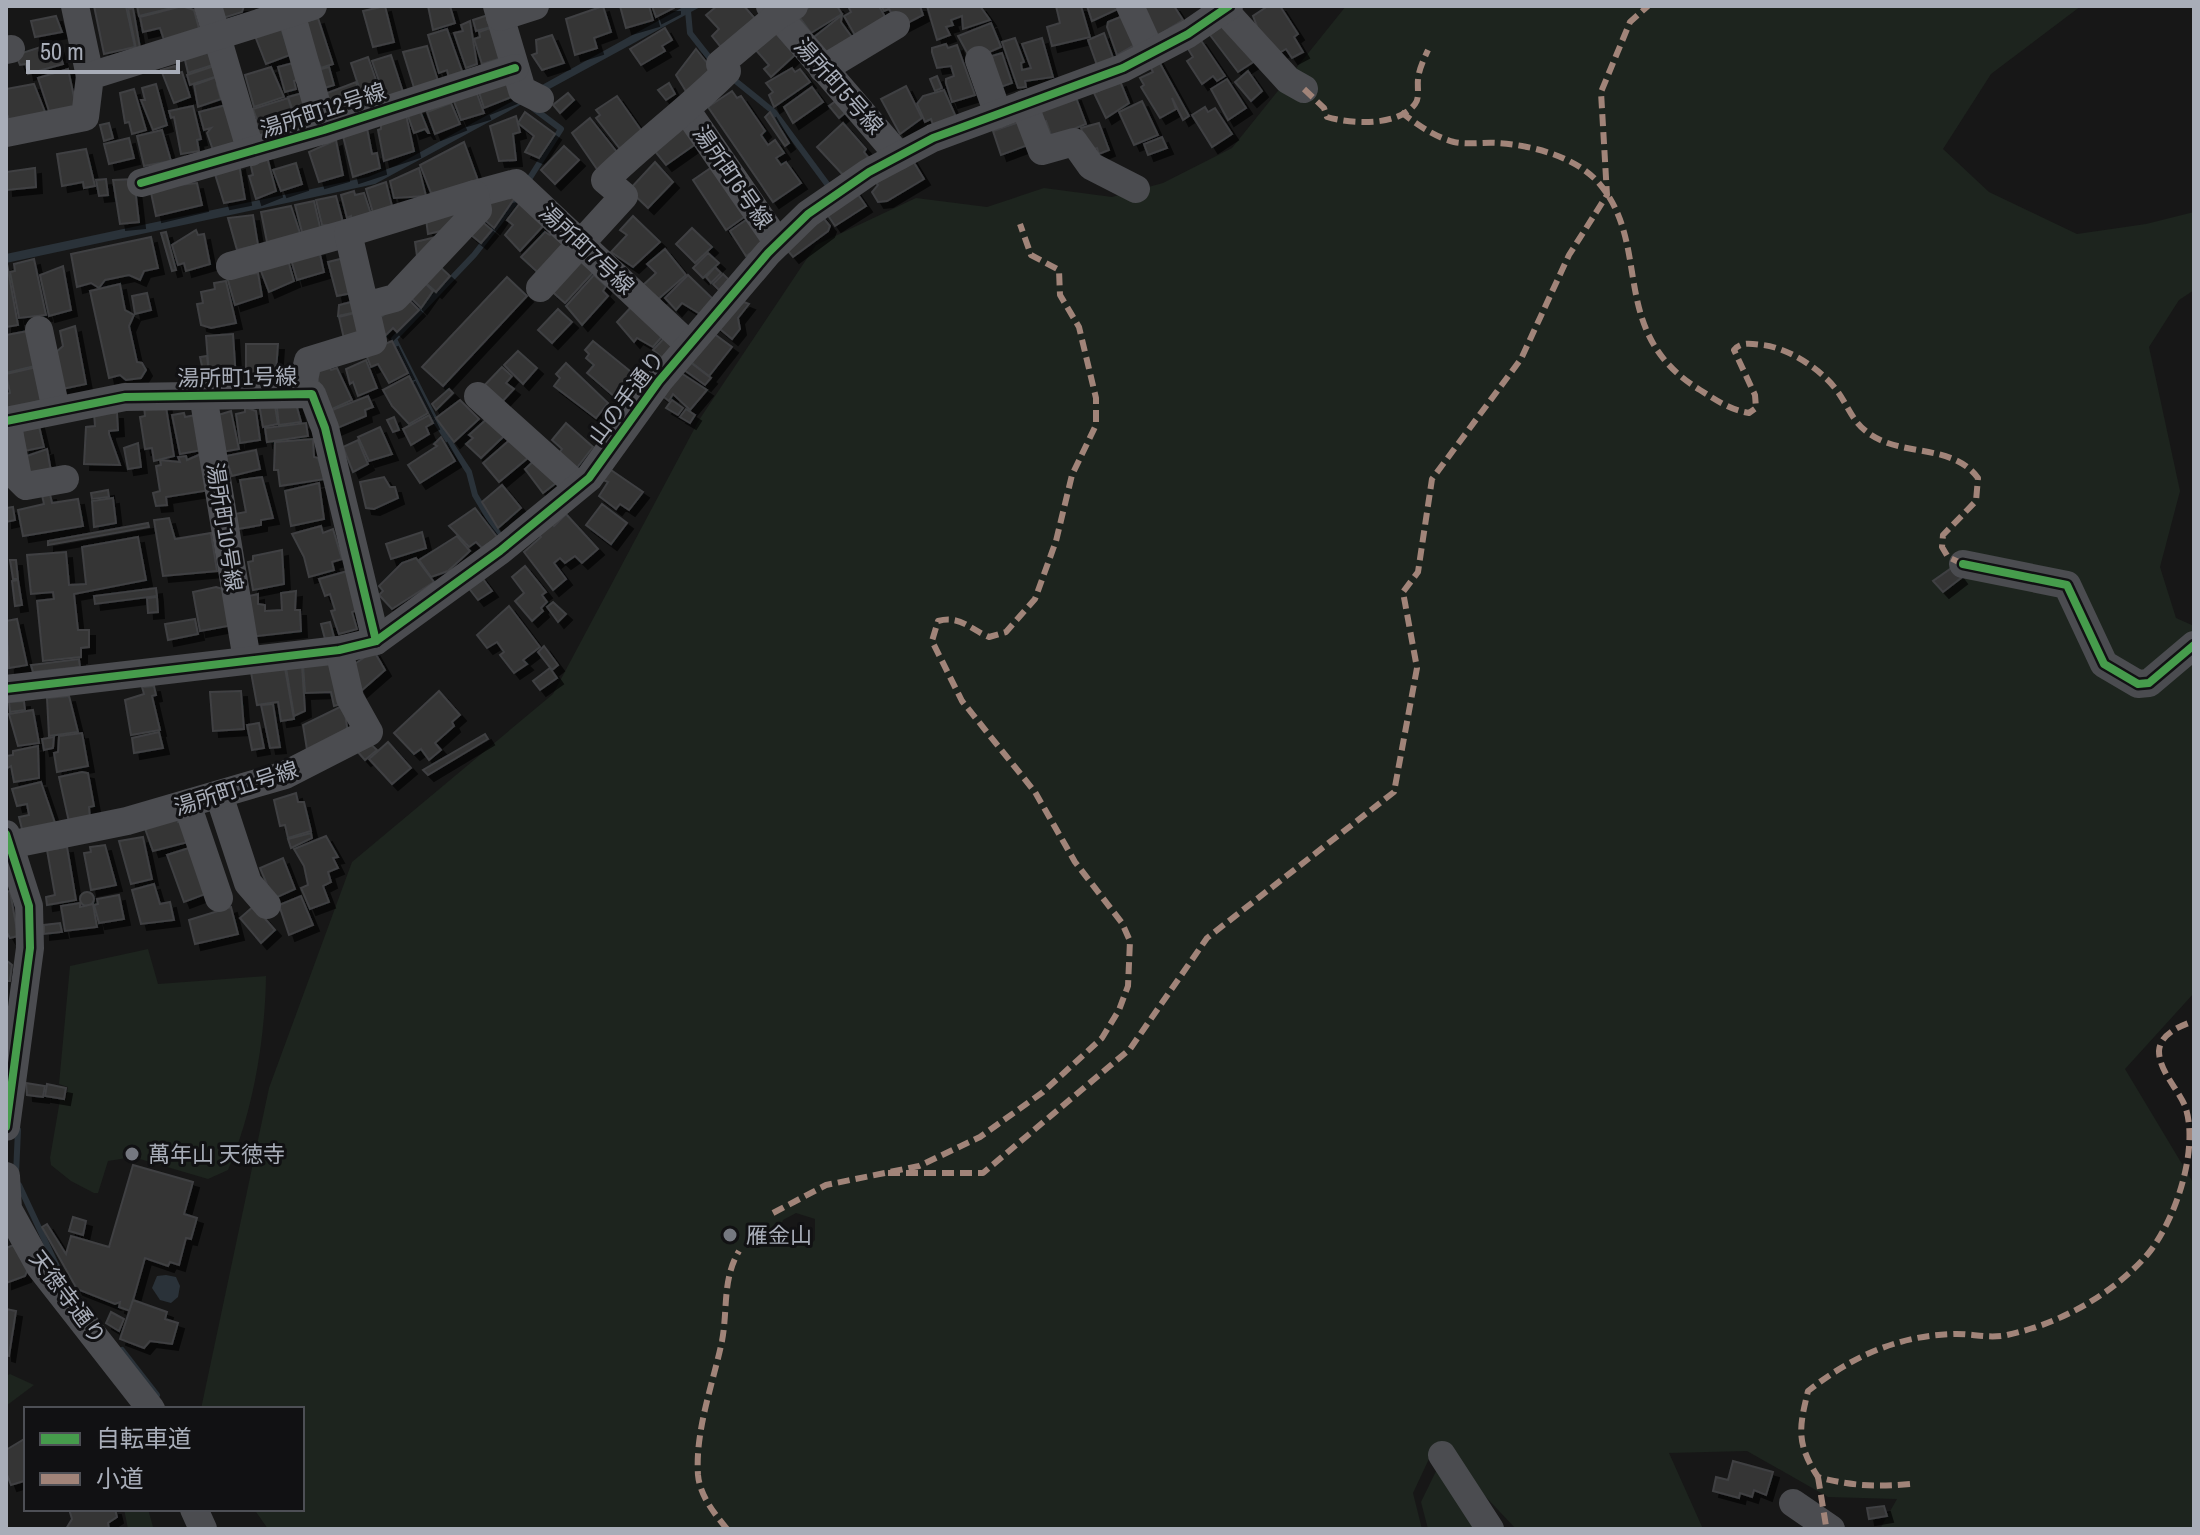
<svg xmlns="http://www.w3.org/2000/svg" width="2200" height="1535" viewBox="0 0 2200 1535" font-family="'Archivo Narrow','Noto Sans JP',sans-serif">
  <style>
    .green { fill: #1d241e; fill-rule: evenodd }
    .water { fill: #2a3239 }
    .lines { fill: none; stroke-linecap: round; stroke-linejoin: round }
    .stream { stroke: #2a3239; stroke-width: 6 }
    .building { fill: #353536; stroke: #3f4043; stroke-width: 2; filter: url(#shadow) }
    .minor { stroke: #4b4c50; stroke-width: 28 }
    .quiet { stroke: #a18479; stroke-width: 6; stroke-dasharray: 12 6; stroke-linecap: butt }
    .cycleway-casing { stroke: #111113; stroke-width: 13 }
    .cycleway { stroke: #469c4c; stroke-width: 8 }
    .poi-dot { fill: #757880; stroke: #111113; stroke-width: 3 }
    .labels { text-anchor: middle; dominant-baseline: central; stroke-width: 6; stroke-linejoin: round; paint-order: stroke }
    .street-label { font-size: 22px; fill: #a8adb8; stroke: #111113 }
    .poi-label { font-size: 22px; fill: #a8adb8; stroke: #111113; text-anchor: start }
  </style>
  <defs>
    <filter id="shadow"><feDropShadow dx="6" dy="6" stdDeviation="0" flood-color="#0009"/></filter>
  </defs>
  <rect width="100%" height="100%" fill="#171717"/>
  <!-- green -->
  <g class="green">
    <path d="M 1346,6 L 2081,6 L 1991,74 L 1943,149 L 1989,192 L 2077,234 L 2146,224 L 2194,212 L 2194,290 L 2179,300 L 2149,347 L 2180,491 L 2160,567 L 2176,618 L 2194,626 L 2194,993 L 2125,1069 L 2194,1184 L 2194,1529 L 1880,1529 L 1897,1499 L 1828,1497 L 1747,1451 L 1669,1453 L 1703,1529 L 1516,1529 L 1436,1444 L 1413,1493 L 1422,1529 L 268,1529 L 254,1509 L 302,1509 L 302,1409 L 201,1409 L 269,1088 L 352,862 L 553,694 L 699,420 L 816,245 L 916,198 L 987,207 L 1044,188 L 1112,197 L 1163,183 L 1232,148 ZM 796,1213 L 815,1219 L 815,1240 L 808,1247 L 787,1242 L 779,1231 L 783,1220 Z"/>
    <path d="M 148,949 L 158,984 L 266,976 C 265,1041 253,1111 228,1170 L 208,1179 L 133,1157 L 108,1161 L 98,1193 L 94,1193 L 71,1181 L 51,1165 L 50,1158 L 60,1100 L 66,1100 L 68,1087 L 59,1084 L 70,966 Z"/>
    <polygon points="10,1374 34,1385 6,1406 6,1376"/>
    <polygon points="1440,1463 1483,1529 1428,1529 1421,1502"/>
    <polygon points="124,1509 148,1509 153,1527 159,1529 128,1529"/>
  </g>
  <!-- water -->
  <g class="water">
    <polygon points="685,6 702,6 375,184 6,263 6,254 368,177 397,165"/>
    <polygon points="166,1275 176,1277 180,1286 178,1297 171,1303 160,1300 152,1288 157,1276"/>
  </g>
  <g class="lines">
    <!-- stream -->
    <g class="stream">
      <polyline points="688,11 690,33 712,61"/>
      <polyline points="732,78 774,112 830,188"/>
      <polyline points="526,184 561,129 533,108"/>
      <polyline points="499,535 475,495 469,472 435,420 394,339 474,255 519,197"/>
      <polyline points="16,1174 18,1130"/>
      <polyline points="19,1185 60,1273"/>
      <polyline points="122,1350 157,1395"/>
    </g>
  </g>
  <!-- building -->
  <g class="building">
    <polygon points="94,6 126,6 135,47 104,54"/>
    <polygon points="137,6 180,6 139,16"/>
    <polygon points="182,6 194,10 200,32 164,40 160,28 143,32 140,17"/>
    <polygon points="220,6 244,6 242,12 223,18"/>
    <polygon points="385,6 394,42 373,47 363,11"/>
    <polygon points="428,6 450,6 455,23 433,30"/>
    <polygon points="603,6 611,32 594,38 597,48 575,55 566,19"/>
    <polygon points="620,6 649,6 653,20 626,28"/>
    <polygon points="652,6 674,6 674,8 656,17"/>
    <polygon points="717,6 744,6 758,22 724,51 712,36 719,29 706,15"/>
    <polygon points="811,6 837,6 842,14 811,33 797,14"/>
    <polygon points="848,6 879,6 888,22 856,37 844,16 851,12"/>
    <polygon points="881,6 920,6 923,15 900,27 889,9 884,11"/>
    <polygon points="927,6 980,6 990,20 963,29 962,16 951,20 953,25 946,27 950,35 937,40"/>
    <polygon points="1056,6 1081,6 1090,37 1052,46 1047,27 1060,23"/>
    <polygon points="1087,6 1119,6 1120,8 1092,21"/>
    <polygon points="1144,6 1174,6 1183,20 1154,38"/>
    <polygon points="1268,6 1280,6 1298,34 1294,37 1303,52 1292,58 1286,49 1279,53 1258,29 1253,16"/>
    <polygon points="133,8 140,48 136,49 128,9"/>
    <polygon points="491,14 495,26 476,31 473,20"/>
    <polygon points="842,15 841,22 854,40 824,59 809,41"/>
    <polygon points="1125,15 1138,43 1117,55 1107,27 1108,22"/>
    <polygon points="56,16 62,32 35,37 31,21"/>
    <polygon points="318,18 333,64 321,68 302,23"/>
    <polygon points="1229,20 1261,57 1238,72 1210,35"/>
    <polygon points="470,21 477,64 466,68 454,33 463,31 461,25"/>
    <polygon points="991,23 1001,47 971,60 958,36"/>
    <polygon points="496,26 505,57 482,64 474,39 480,37 479,32"/>
    <polygon points="281,28 290,55 266,64 255,36"/>
    <polygon points="665,28 672,40 662,46 665,51 641,65 630,49"/>
    <polygon points="447,29 463,74 449,79 447,70 439,73 428,35"/>
    <polygon points="773,30 795,55 771,77 764,69 769,65 754,48"/>
    <polygon points="1104,33 1115,63 1098,68 1088,40"/>
    <polygon points="552,35 564,63 542,70 532,55 537,53 536,40"/>
    <polygon points="1015,38 1024,62 1021,63 1022,70 1031,68 1022,44 1042,38 1053,77 1025,81 1026,87 1018,88 1002,42"/>
    <polygon points="1200,39 1225,76 1217,81 1213,76 1202,84 1187,61 1193,57 1187,47"/>
    <polygon points="56,42 63,64 28,74 26,64 20,65 16,55"/>
    <polygon points="946,44 948,48 957,45 975,95 952,102 946,83 946,79 954,76 951,66 937,68 932,52 932,48"/>
    <polygon points="427,46 438,81 415,91 403,52"/>
    <polygon points="696,49 715,73 687,93 676,75"/>
    <polygon points="212,52 216,64 188,73 184,56"/>
    <polygon points="1002,53 1012,83 998,88 992,56"/>
    <polygon points="391,55 404,95 386,101 372,61"/>
    <polygon points="368,57 383,100 366,109 351,63"/>
    <polygon points="1157,58 1189,116 1183,120 1172,98 1176,109 1160,118 1141,87 1144,85 1140,78 1153,72 1148,62"/>
    <polygon points="297,62 301,79 294,81 296,89 285,92 278,67"/>
    <polygon points="175,66 178,73 182,72 190,97 174,103 161,70"/>
    <polygon points="214,66 218,76 190,85 187,75"/>
    <polygon points="271,67 284,97 254,107 245,75"/>
    <polygon points="329,67 334,85 318,90 313,71"/>
    <polygon points="792,68 795,72 800,69 810,82 774,107 769,95 773,92 766,83"/>
    <polygon points="68,69 76,106 51,117 38,78"/>
    <polygon points="1248,71 1262,91 1251,101 1235,82"/>
    <polygon points="219,76 217,85 221,99 198,107 194,85"/>
    <polygon points="505,76 514,96 484,108 477,86"/>
    <polygon points="937,76 942,88 935,91 930,79"/>
    <polygon points="1227,79 1246,108 1228,120 1211,89"/>
    <polygon points="1120,81 1129,103 1106,118 1094,93"/>
    <polygon points="356,82 364,107 331,117 322,95"/>
    <polygon points="669,83 675,94 666,100 658,90"/>
    <polygon points="34,84 45,112 11,124 6,112 6,89"/>
    <polygon points="156,84 167,125 153,130 141,100 145,100 142,88"/>
    <polygon points="906,86 922,118 900,134 881,99"/>
    <polygon points="812,87 823,102 793,123 784,107"/>
    <polygon points="475,88 484,113 461,120 452,96"/>
    <polygon points="134,89 146,130 132,134 129,122 125,123 120,93"/>
    <polygon points="944,90 956,117 935,130 931,119 925,122 917,104 923,96"/>
    <polygon points="732,91 737,98 741,96 765,131 761,135 768,145 775,140 784,153 776,158 781,165 786,162 801,183 773,202 708,107"/>
    <polygon points="306,92 312,124 299,128 288,97"/>
    <polygon points="568,93 574,100 560,113 553,105"/>
    <polygon points="1075,95 1086,124 1052,138 1046,121 1039,124 1041,105"/>
    <polygon points="617,96 643,133 620,149 596,118 600,115 596,110"/>
    <polygon points="841,97 851,108 839,118 829,106"/>
    <polygon points="288,98 298,128 259,141 253,122 257,120 253,109"/>
    <polygon points="1142,101 1158,135 1134,145 1119,112"/>
    <polygon points="451,103 460,124 435,134 427,112"/>
    <polygon points="226,105 236,143 214,153 207,133 211,128 204,130 199,112"/>
    <polygon points="193,106 201,139 197,140 199,151 181,154 174,117 171,118 169,111"/>
    <polygon points="1205,107 1208,112 1215,108 1232,134 1212,147 1192,115"/>
    <polygon points="419,108 429,133 428,133 425,129 414,133 407,113"/>
    <polygon points="405,110 414,151 384,161 378,130 381,129 381,119"/>
    <polygon points="525,112 555,134 539,158 525,152 534,136 518,123"/>
    <polygon points="770,112 789,143 785,146 765,117"/>
    <polygon points="516,116 520,132 513,134 516,160 499,161 490,126"/>
    <polygon points="590,118 620,156 601,175 572,133"/>
    <polygon points="680,122 697,143 666,165 649,144"/>
    <polygon points="1019,122 1028,145 1001,155 993,131"/>
    <polygon points="109,123 113,138 104,141 100,125"/>
    <polygon points="843,123 866,149 864,152 868,157 845,177 817,147"/>
    <polygon points="1099,123 1109,150 1099,154 1097,148 1088,151 1081,128"/>
    <polygon points="367,128 372,154 377,153 380,168 353,177 343,136"/>
    <polygon points="162,130 171,161 144,166 137,136"/>
    <polygon points="1162,137 1167,148 1148,155 1144,144"/>
    <polygon points="129,138 134,158 109,164 104,144"/>
    <polygon points="336,140 343,175 319,182 309,152"/>
    <polygon points="464,142 480,186 431,193 420,165"/>
    <polygon points="564,146 579,160 555,184 541,170"/>
    <polygon points="86,149 95,186 84,188 83,182 62,186 57,154"/>
    <polygon points="266,153 276,191 256,199 249,176 253,175 250,162"/>
    <polygon points="910,156 924,179 887,201 878,202 872,192 878,185 873,179"/>
    <polygon points="655,162 673,182 648,208 629,190"/>
    <polygon points="296,163 302,184 281,191 273,170"/>
    <polygon points="718,163 747,215 726,230 693,180"/>
    <polygon points="239,164 245,199 224,203 215,174"/>
    <polygon points="35,168 36,187 7,190 6,172"/>
    <polygon points="419,168 426,196 394,198 390,181"/>
    <polygon points="106,179 108,195 99,196 96,180"/>
    <polygon points="134,179 139,222 120,224 113,180"/>
    <polygon points="386,182 393,210 373,213 366,189"/>
    <polygon points="197,183 202,205 156,216 150,188"/>
    <polygon points="855,190 866,206 835,226 825,211"/>
    <polygon points="354,191 355,195 364,193 372,217 352,222 351,216 347,218 341,195"/>
    <polygon points="336,196 344,226 322,225 316,200"/>
    <polygon points="516,196 494,228 480,216 485,202"/>
    <polygon points="314,201 321,231 303,236 295,205"/>
    <polygon points="520,203 544,225 520,251 505,235 513,225 507,220"/>
    <polygon points="291,206 302,239 268,247 261,212"/>
    <polygon points="469,206 449,229 428,234 426,219"/>
    <polygon points="820,214 830,226 828,231 793,257 784,246"/>
    <polygon points="253,215 258,245 237,250 228,218"/>
    <polygon points="633,216 660,242 633,267 611,252 627,235 620,230"/>
    <polygon points="752,216 769,241 746,256 730,231"/>
    <polygon points="478,218 492,230 481,243 466,231"/>
    <polygon points="692,228 712,247 695,263 676,244"/>
    <polygon points="196,230 198,235 204,234 210,264 186,271 184,263 178,265 172,245"/>
    <polygon points="555,230 574,246 544,278 521,257 545,232 550,235"/>
    <polygon points="166,232 176,270 172,271 161,233"/>
    <polygon points="151,237 158,268 144,271 140,280 129,275 105,280 99,288 91,283 77,287 71,254"/>
    <polygon points="436,237 417,256 415,242"/>
    <polygon points="665,249 686,275 656,301 642,286 656,273 647,264"/>
    <polygon points="319,250 324,272 297,280 290,256"/>
    <polygon points="708,253 719,263 703,278 693,268"/>
    <polygon points="585,256 598,267 565,303 548,288"/>
    <polygon points="344,258 352,293 337,296 328,262"/>
    <polygon points="34,259 46,315 19,318 10,272 15,271 14,264"/>
    <polygon points="288,260 294,281 269,292 259,266"/>
    <polygon points="436,263 450,276 436,292 421,279"/>
    <polygon points="7,264 18,325 6,327 6,265"/>
    <polygon points="63,266 71,310 49,316 40,275"/>
    <polygon points="715,267 721,273 711,283 706,277"/>
    <polygon points="258,273 262,296 235,305 227,277"/>
    <polygon points="723,274 729,280 719,290 713,284"/>
    <polygon points="594,275 606,286 603,291 608,296 582,325 566,306"/>
    <polygon points="688,275 713,299 700,314 682,303 676,310 665,298"/>
    <polygon points="507,277 527,296 443,386 422,367"/>
    <polygon points="422,280 433,291 421,308 408,295"/>
    <polygon points="226,281 236,323 211,328 201,325 197,304 203,303 201,292 215,289 214,283"/>
    <polygon points="120,284 125,310 134,315 129,326 137,362 142,363 146,370 141,378 126,380 120,375 109,378 90,291"/>
    <polygon points="147,293 151,310 135,314 132,296"/>
    <polygon points="405,296 419,310 397,332 393,328 386,335 377,327 380,318"/>
    <polygon points="355,301 357,312 338,316 339,305"/>
    <polygon points="744,302 749,304 738,318 740,329 732,339 714,324"/>
    <polygon points="634,304 666,332 653,347 637,338 634,342 617,322"/>
    <polygon points="558,309 572,322 552,343 538,330"/>
    <polygon points="358,312 364,338 345,343 339,317"/>
    <polygon points="75,326 86,384 62,389 55,353 63,346 60,331"/>
    <polygon points="709,330 732,347 709,376 692,363"/>
    <polygon points="28,331 35,366 6,373 6,335"/>
    <polygon points="233,334 236,379 214,381 213,374 209,374 206,336"/>
    <polygon points="668,334 679,344 665,360 653,350"/>
    <polygon points="392,341 408,373 389,383 378,364 371,367 365,352"/>
    <polygon points="593,341 635,375 615,397 587,373 594,365 586,358 589,354 585,350"/>
    <polygon points="246,344 278,344 275,384 246,385"/>
    <polygon points="518,351 537,368 523,384 504,365"/>
    <polygon points="207,356 209,374 204,375 200,357"/>
    <polygon points="686,359 711,378 705,385 680,367"/>
    <polygon points="366,360 377,388 358,396 353,382 350,384 346,369"/>
    <polygon points="566,363 608,403 596,418 554,386 560,378 556,374"/>
    <polygon points="329,365 331,370 337,368 352,400 330,410 314,371"/>
    <polygon points="37,367 45,399 6,411 6,394 10,393 6,374"/>
    <polygon points="502,367 512,376 506,383 514,389 498,406 480,390"/>
    <polygon points="681,373 707,390 690,410 673,394 669,401 660,394"/>
    <polygon points="409,376 428,413 409,424 392,406 383,390"/>
    <polygon points="449,389 453,393 436,410 432,404"/>
    <polygon points="368,396 373,407 365,410 366,416 335,429 327,412"/>
    <polygon points="274,400 278,424 263,427 259,404"/>
    <polygon points="276,400 295,400 301,422 279,425"/>
    <polygon points="460,400 479,419 454,442 436,418"/>
    <polygon points="672,400 683,408 678,415 666,408"/>
    <polygon points="165,401 174,456 154,461 152,448 145,449 140,417 145,416 144,406"/>
    <polygon points="245,407 256,411 260,440 240,443 236,414 245,412"/>
    <polygon points="686,409 695,415 690,423 680,417"/>
    <polygon points="231,411 239,449 221,452 215,416"/>
    <polygon points="94,413 117,413 118,430 109,431 109,434 120,465 84,464 86,427 95,426"/>
    <polygon points="184,413 185,417 196,415 202,450 180,454 172,415"/>
    <polygon points="429,415 433,423 426,427 429,434 411,445 403,429"/>
    <polygon points="490,416 504,436 481,458 466,444 473,438 469,435"/>
    <polygon points="394,417 399,430 393,432 387,420"/>
    <polygon points="38,422 44,447 24,451 22,425"/>
    <polygon points="306,423 308,436 267,442 265,428"/>
    <polygon points="566,423 593,447 576,469 557,456 562,449 552,440"/>
    <polygon points="380,427 392,454 369,461 358,437"/>
    <polygon points="441,437 455,461 420,483 408,465 437,446 434,444"/>
    <polygon points="513,437 529,457 499,482 483,463"/>
    <polygon points="313,439 314,457 318,458 325,479 280,486 278,470 274,470 275,442"/>
    <polygon points="358,440 368,464 353,472 343,447"/>
    <polygon points="138,443 141,467 128,469 124,448"/>
    <polygon points="47,449 51,471 27,474 24,457"/>
    <polygon points="256,450 260,469 232,476 228,464 221,457"/>
    <polygon points="201,454 210,490 166,497 167,505 156,506 153,493 160,491 156,466 161,465 160,460 180,462 178,457 186,456 187,460"/>
    <polygon points="538,457 560,480 543,493 525,469"/>
    <polygon points="611,470 643,492 629,510 620,504 616,509 599,496 608,482 603,480"/>
    <polygon points="262,477 273,518 261,520 261,525 238,529 235,514 246,512 240,480"/>
    <polygon points="384,477 390,487 395,487 398,498 374,509 366,508 360,482"/>
    <polygon points="319,483 324,519 291,526 285,491"/>
    <polygon points="502,485 521,508 498,528 482,502"/>
    <polygon points="108,490 109,497 92,499 91,493"/>
    <polygon points="50,494 52,503 78,499 83,526 23,536 18,510 44,504 42,495"/>
    <polygon points="113,498 116,523 94,527 92,501"/>
    <polygon points="602,504 627,523 611,544 586,525"/>
    <polygon points="13,507 15,520 6,522 6,508"/>
    <polygon points="475,508 497,537 482,548 476,542 469,547 449,526"/>
    <polygon points="566,514 598,549 582,563 575,556 565,563 560,558 554,563 566,579 553,590 524,552 541,537 537,532 550,521 554,526"/>
    <polygon points="169,518 175,539 211,533 217,571 163,576 154,520"/>
    <polygon points="148,523 149,527 48,545 48,541"/>
    <polygon points="321,526 323,533 333,529 342,559 332,562 334,570 309,577 304,557 292,534"/>
    <polygon points="422,532 426,548 391,559 386,544"/>
    <polygon points="457,536 470,551 448,571 431,577 419,560"/>
    <polygon points="138,537 146,580 74,594 78,630 89,630 89,647 81,648 81,657 43,661 37,601 54,599 53,592 31,594 27,555 66,552 69,585 86,584 82,547"/>
    <polygon points="282,550 284,584 253,590 248,562 253,561 253,556"/>
    <polygon points="416,558 434,582 392,609 379,595 383,591 379,586 402,563"/>
    <polygon points="10,560 16,560 18,579 13,579"/>
    <polygon points="525,566 546,592 542,595 547,602 541,608 543,611 532,621 515,601 524,593 512,577"/>
    <polygon points="1953,567 1961,578 1943,592 1933,581"/>
    <polygon points="351,570 360,609 352,612 357,629 339,634 331,611 335,610 330,594 325,596 319,579"/>
    <polygon points="480,575 492,591 478,600 467,586"/>
    <polygon points="18,580 22,605 15,606 12,581"/>
    <polygon points="216,587 223,589 233,625 200,631 193,592"/>
    <polygon points="156,588 157,596 95,604 94,596"/>
    <polygon points="296,591 295,610 300,610 301,631 249,637 244,597 258,594 258,604 265,605 265,611 282,610 281,593"/>
    <polygon points="157,597 158,612 148,613 147,598"/>
    <polygon points="553,602 566,614 558,622 547,607"/>
    <polygon points="509,606 540,647 523,660 527,664 514,673 500,655 504,652 497,642 487,648 477,635"/>
    <polygon points="17,619 27,665 9,668 6,621"/>
    <polygon points="195,619 198,634 168,640 165,624"/>
    <polygon points="330,622 334,637 325,639 321,624"/>
    <polygon points="544,646 558,665 552,670 538,652"/>
    <polygon points="374,651 385,670 361,691 350,667"/>
    <polygon points="79,659 80,667 33,672 31,665"/>
    <polygon points="334,662 345,703 334,706 331,692 305,693 303,665"/>
    <polygon points="302,665 305,711 294,716 286,668"/>
    <polygon points="285,668 294,719 281,721 278,702 257,705 251,672"/>
    <polygon points="550,668 557,678 540,690 533,681"/>
    <polygon points="154,686 156,695 152,696 160,730 131,735 125,700 144,694 142,687"/>
    <polygon points="241,691 244,729 213,731 210,692"/>
    <polygon points="439,691 460,715 452,722 454,726 435,743 441,750 429,760 421,749 414,754 394,733"/>
    <polygon points="69,696 78,732 49,736 47,698"/>
    <polygon points="24,701 25,710 10,712 9,702"/>
    <polygon points="273,704 280,747 270,748 261,705"/>
    <polygon points="344,705 348,734 308,756 303,725"/>
    <polygon points="33,710 39,743 18,746 9,714"/>
    <polygon points="259,723 264,748 252,750 247,725"/>
    <polygon points="159,732 163,748 134,753 132,738"/>
    <polygon points="82,733 88,766 57,772 54,753 58,752 59,736"/>
    <polygon points="485,734 488,739 428,775 423,770"/>
    <polygon points="54,737 53,748 44,750 42,739"/>
    <polygon points="366,740 377,750 365,760 356,750"/>
    <polygon points="388,742 411,768 392,784 369,759"/>
    <polygon points="38,746 39,778 14,782 11,766 6,769 6,756 13,755 13,751"/>
    <polygon points="82,772 88,773 94,806 89,807 90,818 69,822 59,777"/>
    <polygon points="41,782 56,826 23,833 19,817 29,815 27,804 17,806 12,789"/>
    <polygon points="296,793 298,802 304,802 311,831 288,838 285,825 280,826 274,800"/>
    <polygon points="176,814 178,822 187,820 192,841 153,851 143,823"/>
    <polygon points="311,833 312,838 291,848 288,839"/>
    <polygon points="326,836 338,857 333,858 338,868 328,872 331,882 323,886 329,902 310,909 301,888 308,885 304,866 294,849"/>
    <polygon points="143,837 152,879 131,884 119,841"/>
    <polygon points="105,845 116,885 91,890 84,853 91,852 90,847"/>
    <polygon points="67,847 76,900 47,905 46,897 55,895 47,850"/>
    <polygon points="192,847 208,893 184,902 167,855"/>
    <polygon points="283,858 295,889 273,899 260,868"/>
    <polygon points="154,884 160,904 170,902 174,920 141,924 132,890"/>
    <polygon points="10,891 18,936 10,938 6,931 6,892"/>
    <circle cx="87" cy="899" r="7"/>
    <polygon points="119,895 124,919 99,923 94,905 98,904 97,899"/>
    <polygon points="301,896 313,925 289,935 279,905"/>
    <polygon points="80,903 80,907 93,904 97,927 65,931 61,906"/>
    <polygon points="254,906 275,930 261,943 240,918"/>
    <polygon points="231,907 238,934 195,944 189,920"/>
    <polygon points="60,923 62,932 44,934 44,925"/>
    <polygon points="6,960 12,965 10,981 6,981"/>
    <polygon points="26,1083 45,1086 43,1097 27,1095"/>
    <polygon points="47,1084 66,1088 64,1099 45,1096"/>
    <polygon points="133,1165 193,1182 184,1214 197,1218 191,1239 186,1238 179,1265 170,1262 168,1266 145,1258 130,1311 119,1307 120,1302 115,1304 77,1289 42,1227 47,1224 66,1254 71,1236 109,1247"/>
    <polygon points="73,1217 86,1221 83,1235 69,1231"/>
    <polygon points="19,1243 28,1269 25,1276 6,1283 6,1248"/>
    <polygon points="133,1300 167,1312 165,1319 178,1323 172,1344 150,1341 144,1348 120,1339"/>
    <polygon points="6,1309 16,1311 9,1356 6,1355"/>
    <polygon points="111,1312 124,1319 119,1331 106,1323"/>
    <polygon points="26,1438 26,1485 24,1481 11,1485 6,1472 6,1450"/>
    <polygon points="1733,1461 1773,1472 1766,1495 1754,1490 1752,1497 1740,1493 1739,1498 1713,1491 1716,1477 1728,1480"/>
    <polygon points="1884,1506 1887,1516 1869,1519 1867,1508"/>
    <polygon points="69,1509 115,1509 117,1517 108,1523 109,1529 66,1529 72,1519"/>
  </g>
  <g class="lines">
    <!-- minor -->
    <g class="minor">
      <polyline points="75,6 90,76"/>
      <polyline points="208,6 251,152"/>
      <polyline points="497,6 522,90 540,99"/>
      <polyline points="770,6 899,156"/>
      <polyline points="1130,6 1151,52"/>
      <polyline points="1224,10 1288,80 1304,89"/>
      <polyline points="291,13 324,130"/>
      <polyline points="500,17 535,6"/>
      <polyline points="6,50 11,49"/>
      <polyline points="979,60 998,114"/>
      <polyline points="823,69 896,25"/>
      <polyline points="1024,104 1042,151 1074,142 1091,166 1136,189"/>
      <polyline points="687,111 778,243"/>
      <polyline points="6,133 85,117 90,76 313,6"/>
      <polyline points="141,183 324,130 515,68"/>
      <polyline points="475,194 516,183 689,345"/>
      <polyline points="230,266 348,233"/>
      <path d="M 540,288 L 624,196 L 605,180 C 645,141 688,110 727,71 L 720,64 L 777,16 L 794,6"/>
      <polyline points="39,330 56,410"/>
      <polyline points="301,394 308,361 373,341 348,233 475,194 478,210 395,298 365,306"/>
      <polyline points="203,395 247,660"/>
      <polyline points="478,396 578,486"/>
      <polyline points="6,421 125,397 312,394 325,428 376,641"/>
      <polyline points="7,421 18,478 26,486 65,479"/>
      <polyline points="1963,564 2067,585 2104,664 2138,684 2149,683 2194,645"/>
      <polyline points="6,689 339,650 376,641 500,551 589,478 659,381 768,253 808,214 869,172 933,138 1123,68 1188,34 1229,6"/>
      <polyline points="219,795 248,883 267,905"/>
      <polyline points="187,804 219,898"/>
      <polyline points="6,834 29,906 30,948 6,1127"/>
      <polyline points="9,845 127,821 285,775 369,732 350,698 339,650"/>
      <polyline points="6,1176 8,1209 40,1267 151,1409"/>
      <polyline points="1442,1455 1490,1529"/>
      <polyline points="1793,1503 1831,1529"/>
      <polyline points="194,1509 203,1529"/>
    </g>
    <!-- quiet -->
    <g class="quiet">
      <path d="M 1304,89 L 1324,108 L 1327,117 C 1350,124 1398,127 1415,104 C 1420,98 1417,87 1418,79 C 1419,69 1424,59 1428,50"/>
      <path d="M 1401,112 C 1416,124 1435,137 1454,142 C 1468,145 1483,142 1497,143 C 1531,145 1574,156 1598,182 C 1654,246 1606,332 1700,390 C 1716,400 1730,410 1749,413 L 1756,408 L 1755,395 L 1734,350 C 1742,341 1752,344 1763,345 C 1788,348 1819,368 1835,388 C 1847,403 1851,420 1867,432 C 1900,458 1951,442 1978,478 L 1976,501 L 1943,535 L 1942,547 L 1948,557 L 1963,564"/>
      <polyline points="888,1173 983,1173 1130,1049 1207,938 1394,792 1417,668 1403,592 1418,572 1432,479 1521,359 1569,255 1607,195 1601,92 1630,22 1648,6"/>
      <path d="M 773,1213 L 826,1185 L 919,1166 L 980,1137 L 1043,1092 L 1102,1038 L 1119,1010 L 1128,986 L 1130,941 L 1122,923 L 1075,862 L 1035,792 L 962,701 L 932,641 L 938,621 C 960,615 970,629 989,637 L 1006,632 L 1035,599 L 1056,541 L 1072,475 L 1096,425 L 1096,398 L 1079,327 L 1060,295 L 1059,270 L 1031,255 L 1020,224"/>
      <polyline points="1818,1477 1826,1526"/>
      <path d="M 1910,1484 C 1877,1487 1850,1486 1818,1477 C 1796,1443 1799,1428 1808,1391 C 1851,1357 1897,1336 1952,1334 C 1971,1333 1987,1339 2007,1335 C 2059,1324 2112,1295 2147,1255 C 2175,1222 2200,1148 2185,1106 C 2178,1089 2159,1071 2159,1051 C 2160,1034 2180,1026 2194,1021"/>
      <path d="M 727,1529 C 714,1513 700,1496 698,1475 C 695,1430 713,1384 722,1341 C 728,1309 722,1280 739,1251"/>
    </g>
    <!-- cycleway casing -->
    <g class="cycleway-casing">
      <g id="cycleway">
        <polyline points="141,183 324,130 515,68"/>
        <polyline points="6,421 125,397 312,394 325,428 376,641"/>
        <polyline points="1963,564 2067,585 2104,664 2138,684 2149,683 2194,645"/>
        <polyline points="6,689 339,650 376,641 500,551 589,478 659,381 768,253 808,214 869,172 933,138 1123,68 1188,34 1229,6"/>
        <polyline points="6,834 29,906 30,948 6,1127"/>
      </g>
    </g>
    <!-- cycleway -->
    <use href="#cycleway" class="cycleway"/>
  </g>
  <!-- markers -->
  <g class="poi-dot">
    <circle cx="132" cy="1154" r="8"/>
    <circle cx="730" cy="1235" r="8"/>
  </g>
  <g class="labels">
    <!-- street labels -->
    <g class="street-label">
      <text transform="translate(839 86) rotate(48)">湯所町5号線</text>
      <text transform="translate(323 110) rotate(-18)">湯所町12号線</text>
      <text transform="translate(733 177) rotate(55)">湯所町6号線</text>
      <text transform="translate(587 249) rotate(43)">湯所町7号線</text>
      <text transform="translate(237 377) rotate(-1)">湯所町1号線</text>
      <text transform="translate(626 397) rotate(-53)">山の手通り</text>
      <text transform="translate(225 527) rotate(81)">湯所町10号線</text>
      <text transform="translate(236 788) rotate(-18)">湯所町11号線</text>
      <text transform="translate(68 1297) rotate(53)">天徳寺通り</text>
    </g>
    <!-- poi labels -->
    <g class="poi-label">
      <text x="148" y="1154">萬年山 天徳寺</text>
      <text x="746" y="1235">雁金山</text>
    </g>
  </g>
  <!-- border -->
  <rect width="2200" height="1535" fill="none" stroke="#a8adb8" stroke-width="16"/>
  <!-- legend -->
  <rect x="24" y="1407" width="280" height="104" fill="#111113" stroke="#4d4f55" stroke-width="2"/>
  <rect x="40" y="1433" width="40" height="12" fill="#469c4c" stroke="#4d4f55" stroke-width="2"/>
  <text x="96" y="1447" font-size="24" fill="#a8adb8">自転車道</text>
  <rect x="40" y="1473" width="40" height="12" fill="#a18479" stroke="#4d4f55" stroke-width="2"/>
  <text x="96" y="1487" font-size="24" fill="#a8adb8">小道</text>
  <!-- scale -->
  <path d="M28 60v12h150v-12" fill="none" stroke="#a8adb8" stroke-width="4"/>
  <text x="40" y="60" font-size="24" fill="#a8adb8" stroke="#111113" stroke-width="6" paint-order="stroke">50 m</text>
</svg>
